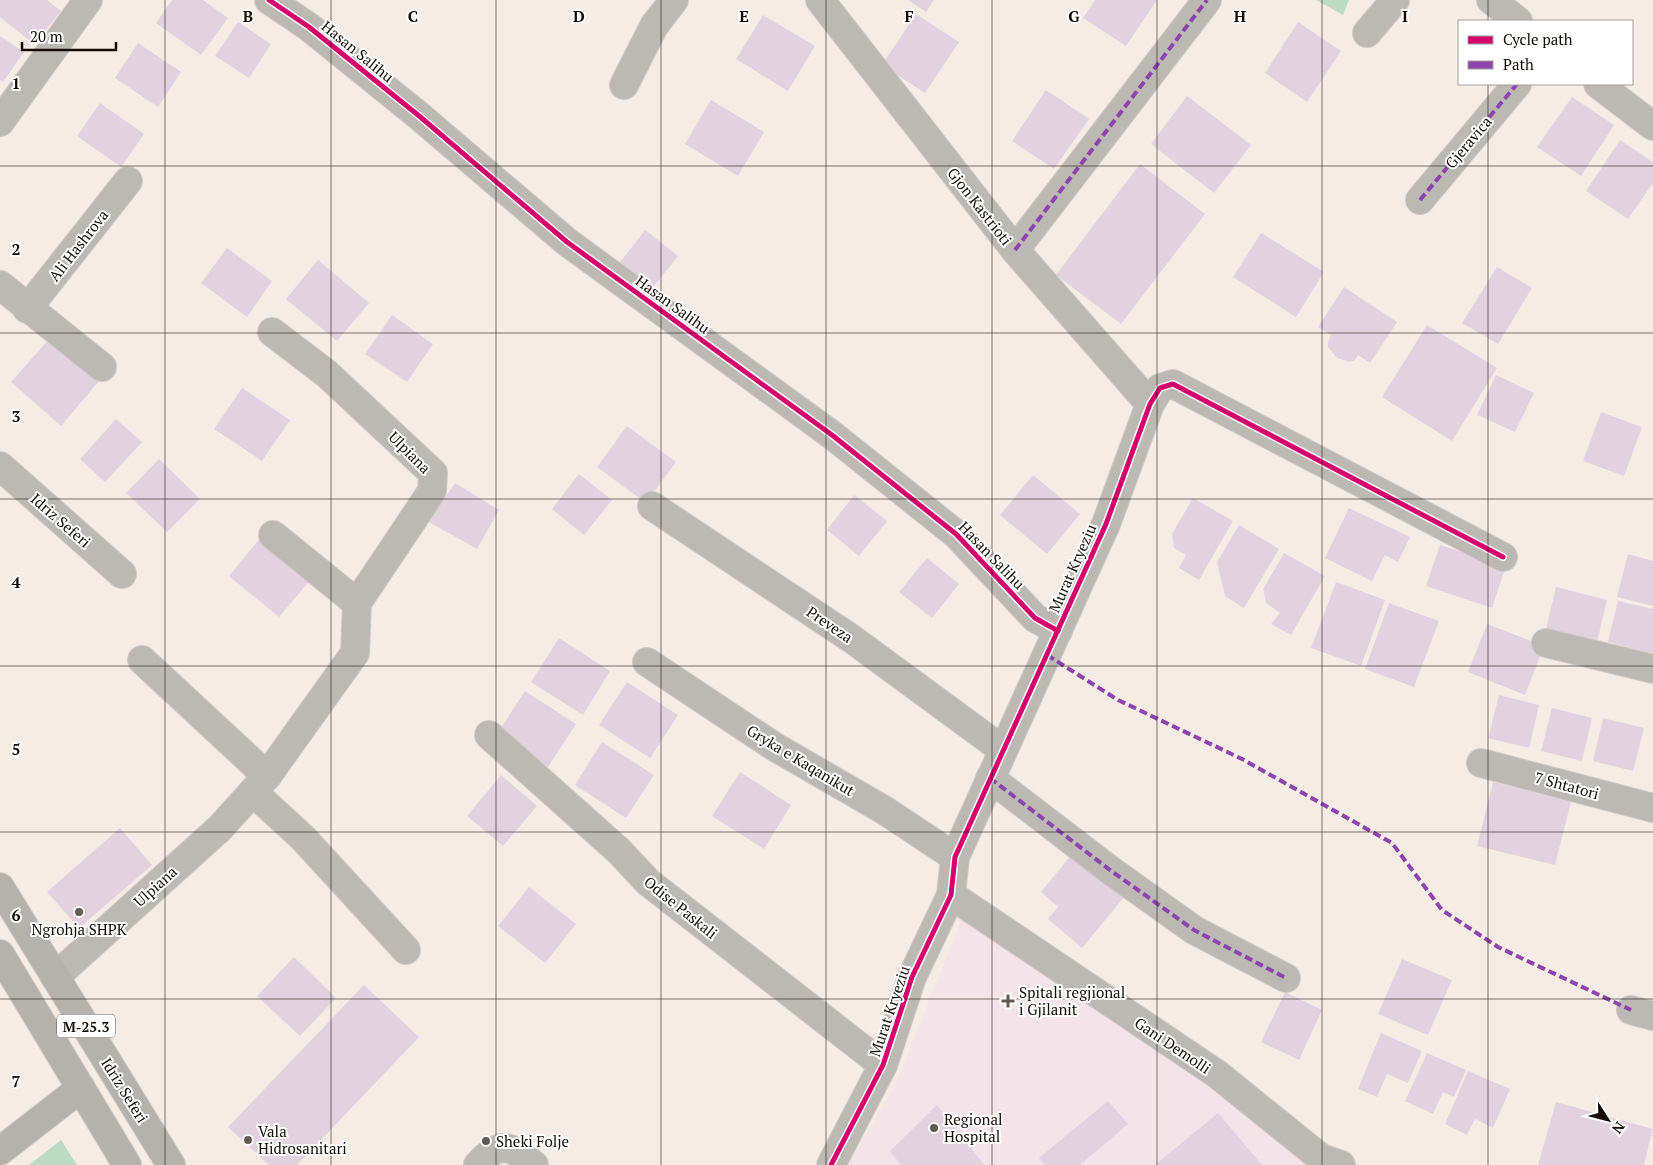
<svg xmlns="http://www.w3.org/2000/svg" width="1653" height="1165" viewBox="0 0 1653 1165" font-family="'PT Serif',serif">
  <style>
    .medical { fill: #f4e4e9 }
    .green { fill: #bcdbc0 }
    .building { fill: #e2d2df }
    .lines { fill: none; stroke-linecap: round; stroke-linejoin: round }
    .minor-casing { stroke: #d0c9c4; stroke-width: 30 }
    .major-casing { stroke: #d0c9c4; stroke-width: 30 }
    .minor { stroke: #bcb9b5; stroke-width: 28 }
    .major { stroke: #b5b1ac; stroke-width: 28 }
    .quiet { stroke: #8e44ad; stroke-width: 4; stroke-dasharray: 8 4; stroke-linecap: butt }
    .cycleway-casing { stroke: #fff; stroke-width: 8 }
    .cycleway { stroke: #d6006c; stroke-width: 5 }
    .grid { fill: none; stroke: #150c06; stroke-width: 1; stroke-opacity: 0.55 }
    .poi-dot { fill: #645a54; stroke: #fff; stroke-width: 2 }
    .labels { text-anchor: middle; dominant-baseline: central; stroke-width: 4; stroke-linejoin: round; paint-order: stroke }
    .shield { fill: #fff; stroke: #5b5551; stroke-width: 1 }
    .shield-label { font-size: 14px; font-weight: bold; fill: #150c06 }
    .street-label { font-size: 15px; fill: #150c06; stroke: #fff }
    .poi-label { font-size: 15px; fill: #150c06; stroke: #fff; text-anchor: start }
    .grid-label { font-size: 16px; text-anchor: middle; font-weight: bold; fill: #150c06; stroke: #fff; stroke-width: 4; stroke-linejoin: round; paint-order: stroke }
  </style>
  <rect width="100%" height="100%" fill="#f6ece6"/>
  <!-- medical -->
  <polygon class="medical" points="962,918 1214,1085 1309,1165 847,1165 894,1088"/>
  <!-- green -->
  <g class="green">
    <polygon points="1316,0 1349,0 1343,15"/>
    <polygon points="61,1140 77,1165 29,1165"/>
  </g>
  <!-- building -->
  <g class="building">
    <polygon points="0,0 47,0 61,11 34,44 0,17"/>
    <polygon points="172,0 203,0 228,18 201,55 156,23"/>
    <polygon points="908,0 934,0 926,12"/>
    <polygon points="1095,0 1157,0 1126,46 1083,18"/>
    <polygon points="916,14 959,42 925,93 882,65"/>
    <polygon points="763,15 815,46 788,91 736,59"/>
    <polygon points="238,22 271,44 249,78 215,56"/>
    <polygon points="1298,22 1341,51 1307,102 1265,73"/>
    <polygon points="0,36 24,52 3,82 0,80"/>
    <polygon points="138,43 181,72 158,107 115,78"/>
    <polygon points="1046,90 1089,119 1054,169 1012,141"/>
    <polygon points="1187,96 1251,145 1214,193 1151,144"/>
    <polygon points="1572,97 1614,125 1581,176 1537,147"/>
    <polygon points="711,100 764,132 738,176 685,144"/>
    <polygon points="100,103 144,134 121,167 77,136"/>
    <polygon points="1620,140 1653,162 1653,183 1628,219 1586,191"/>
    <polygon points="1140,164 1205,214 1121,324 1056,275"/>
    <polygon points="645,230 678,256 650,291 618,265"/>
    <polygon points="1261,233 1324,272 1296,317 1233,277"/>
    <polygon points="227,248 272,281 247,317 201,283"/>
    <polygon points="318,260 369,303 337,341 286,299"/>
    <polygon points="1497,267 1532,288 1498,344 1462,323"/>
    <polygon points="1344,287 1397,322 1370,363 1358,355 1355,360 1350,362 1337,358 1328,347 1328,342 1331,335 1318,327"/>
    <polygon points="392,315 433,344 407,382 365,354"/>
    <polygon points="1427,325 1497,368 1452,441 1382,397"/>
    <polygon points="50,338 99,381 61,426 11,382"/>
    <polygon points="1496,375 1534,393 1515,432 1477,415"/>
    <polygon points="242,388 290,420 262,461 214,429"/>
    <polygon points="1601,412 1642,427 1624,476 1583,461"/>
    <polygon points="116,419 142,442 105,482 80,459"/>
    <polygon points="627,426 676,462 646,503 597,467"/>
    <polygon points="159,459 200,499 167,532 126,493"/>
    <polygon points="579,474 612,500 584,535 552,509"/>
    <polygon points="1033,475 1080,514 1047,554 1000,515"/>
    <polygon points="455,483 499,510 477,549 429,522"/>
    <polygon points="854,495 887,521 859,556 827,530"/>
    <polygon points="1193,498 1233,521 1199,580 1179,568 1186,555 1174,548 1172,534"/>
    <polygon points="1349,508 1410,537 1398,562 1385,555 1372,581 1325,558"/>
    <polygon points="1239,525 1279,549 1244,608 1225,596 1217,562"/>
    <polygon points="262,536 312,578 279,617 229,576"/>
    <polygon points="1440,545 1506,566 1492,608 1426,586"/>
    <polygon points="1284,553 1325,576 1291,635 1271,624 1280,613 1266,603 1263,589"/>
    <polygon points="1628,554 1653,561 1653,606 1617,597"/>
    <polygon points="927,558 959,584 932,618 899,592"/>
    <polygon points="1336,582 1385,600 1361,666 1311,648"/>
    <polygon points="1556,587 1607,600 1597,642 1546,629"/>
    <polygon points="1618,601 1653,609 1653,654 1608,642"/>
    <polygon points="1389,603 1439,621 1414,687 1365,669"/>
    <polygon points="1487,624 1544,646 1525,695 1468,672"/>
    <polygon points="559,638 610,671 583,715 531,682"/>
    <polygon points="627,682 678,715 650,758 599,725"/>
    <polygon points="525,691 576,724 548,767 497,734"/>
    <polygon points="1499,695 1539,705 1529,748 1488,738"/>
    <polygon points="1552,708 1592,718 1582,761 1541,751"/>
    <polygon points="1603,718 1644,728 1633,771 1593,761"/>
    <polygon points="602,742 654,775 626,818 575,785"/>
    <polygon points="740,772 791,805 764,849 712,816"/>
    <polygon points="501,775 537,806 503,846 467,816"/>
    <polygon points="1493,782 1571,802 1555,865 1477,846"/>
    <polygon points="120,828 152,865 79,928 47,892"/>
    <polygon points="1072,854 1124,897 1082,948 1048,919 1058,907 1041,892"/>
    <polygon points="529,887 576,924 545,963 498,926"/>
    <polygon points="294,957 336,998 300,1036 257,996"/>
    <polygon points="1402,959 1452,980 1428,1035 1378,1014"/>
    <polygon points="364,985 419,1037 297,1165 269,1165 228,1127"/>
    <polygon points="1285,992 1322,1010 1299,1060 1261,1042"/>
    <polygon points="1381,1033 1422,1051 1408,1083 1387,1074 1377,1097 1358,1089"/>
    <polygon points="1427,1053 1466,1070 1454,1097 1443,1092 1433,1114 1405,1101"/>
    <polygon points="1468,1071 1510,1089 1493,1128 1475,1119 1467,1135 1445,1124"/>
    <polygon points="1108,1101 1128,1124 1080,1165 1044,1165 1039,1158"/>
    <polygon points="1556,1102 1653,1129 1644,1165 1538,1165"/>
    <polygon points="937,1105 984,1165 901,1165 890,1151"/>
    <polygon points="1218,1113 1262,1165 1155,1165"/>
  </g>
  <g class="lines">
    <!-- minor casing -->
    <g class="minor-casing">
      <g id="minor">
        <polyline points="269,0 309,27 418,115 567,242 832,435 956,534 1035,618 1058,631"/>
        <polyline points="820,0 1015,250 1150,404"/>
        <polyline points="1491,0 1518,21"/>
        <polyline points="1367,33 1395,0"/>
        <polyline points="1598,84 1653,126"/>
        <polyline points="624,85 654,26 674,0"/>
        <polyline points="0,122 88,0"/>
        <polyline points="1420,200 1517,84"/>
        <polyline points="1015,250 1207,0"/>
        <polyline points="0,285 102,367"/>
        <polyline points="27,309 128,181"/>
        <polyline points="0,466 122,574"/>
        <polyline points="652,506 852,639 1003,750"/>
        <polyline points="273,535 357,603"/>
        <polyline points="1546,643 1653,669"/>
        <polyline points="142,660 267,776"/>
        <polyline points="647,662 775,747 884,810 955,857"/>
        <polyline points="489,735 619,851 648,882 883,1065"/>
        <polyline points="1481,763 1653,808"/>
        <polyline points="990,778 1110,870 1194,930 1286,978"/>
        <polyline points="253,792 303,838 406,950"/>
        <polyline points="951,895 1217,1074 1321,1158 1341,1165"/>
        <polyline points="55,977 220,828 267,776 355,653 357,603 432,491 433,473 327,374 272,332"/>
        <polyline points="1631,1010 1653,1016"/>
        <path d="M 478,1165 C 500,1140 510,1145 534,1165"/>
        <polyline points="831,1165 883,1065 912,977 951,895 955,857 1106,524 1150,404 1160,388 1173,384 1503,557"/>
      </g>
    </g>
    <!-- major casing -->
    <g class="major-casing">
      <g id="major">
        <polyline points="0,887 171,1165"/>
        <polyline points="0,954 127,1165"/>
        <polyline points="0,1151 81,1088"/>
      </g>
    </g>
    <!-- minor -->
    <use href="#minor" class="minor"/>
    <!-- major -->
    <use href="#major" class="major"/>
    <!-- quiet -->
    <g class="quiet">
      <polyline points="1420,200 1517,84"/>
      <polyline points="1015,250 1207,0"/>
      <polyline points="1047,655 1118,700 1242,759 1392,843 1442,910 1498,947 1631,1010"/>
      <polyline points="990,778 1110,870 1194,930 1286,978"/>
    </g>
    <!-- cycleway casing -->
    <g class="cycleway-casing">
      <g id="cycleway">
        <polyline points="269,0 309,27 418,115 567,242 832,435 956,534 1035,618 1058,631"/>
        <polyline points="831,1165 883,1065 912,977 951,895 955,857 1106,524 1150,404 1160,388 1173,384 1503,557"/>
      </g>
    </g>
    <!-- cycleway -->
    <use href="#cycleway" class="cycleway"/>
  </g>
  <!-- grid -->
  <path class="grid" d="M 165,0 L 165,1165M 331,0 L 331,1165M 496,0 L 496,1165M 661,0 L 661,1165M 826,0 L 826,1165M 992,0 L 992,1165M 1157,0 L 1157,1165M 1322,0 L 1322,1165M 1488,0 L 1488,21M 1488,84 L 1488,1165M 0,166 L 1653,166M 0,333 L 1653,333M 0,499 L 1653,499M 0,666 L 1653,666M 0,832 L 1653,832M 0,999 L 1653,999"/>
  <!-- markers -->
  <g class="poi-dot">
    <circle cx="79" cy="912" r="5"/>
    <path d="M1005.5 993.5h5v5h5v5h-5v5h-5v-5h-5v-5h5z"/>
    <circle cx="934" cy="1128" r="5"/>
    <circle cx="248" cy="1140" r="5"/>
    <circle cx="486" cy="1141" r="5"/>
  </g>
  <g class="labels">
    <!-- shield labels -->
    <rect class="shield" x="57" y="1014.5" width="58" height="23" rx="4"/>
    <g class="shield-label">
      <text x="86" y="1026">M-25.3</text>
    </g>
    <!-- street labels -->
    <g class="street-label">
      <text transform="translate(358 51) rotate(39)">Hasan Salihu</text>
      <text transform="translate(1468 142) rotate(-50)">Gjeravica</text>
      <text transform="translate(980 206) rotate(52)">Gjon Kastrioti</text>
      <text transform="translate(78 245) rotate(-52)">Ali Hashrova</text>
      <text transform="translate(673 304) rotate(36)">Hasan Salihu</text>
      <text transform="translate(410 452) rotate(45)">Ulpiana</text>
      <text transform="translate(61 520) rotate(41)">Idriz Seferi</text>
      <text transform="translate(992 555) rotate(46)">Hasan Salihu</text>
      <text transform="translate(1072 568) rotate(-66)">Murat Kryeziu</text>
      <text transform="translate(830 624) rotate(34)">Preveza</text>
      <text transform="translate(801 760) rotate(31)">Gryka e Kaqanikut</text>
      <text transform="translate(1567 785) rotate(15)">7 Shtatori</text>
      <text transform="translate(155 886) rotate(-42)">Ulpiana</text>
      <text transform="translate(681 907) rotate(39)">Odise Paskali</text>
      <text transform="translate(889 1011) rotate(-71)">Murat Kryeziu</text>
      <text transform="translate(1173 1045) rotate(34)">Gani Demolli</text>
      <text transform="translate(125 1090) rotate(58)">Idriz Seferi</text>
    </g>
    <!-- poi labels -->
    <g class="poi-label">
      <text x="79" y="929" text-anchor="middle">Ngrohja SHPK</text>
      <text x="1019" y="992">Spitali regjional<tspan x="1019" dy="17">i Gjilanit</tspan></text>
      <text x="944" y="1119">Regional<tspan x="944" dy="17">Hospital</tspan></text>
      <text x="258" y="1131">Vala<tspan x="258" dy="17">Hidrosanitari</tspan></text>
      <text x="496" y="1141">Sheki Folje</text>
    </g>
  </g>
  <g class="grid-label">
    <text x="248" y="22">B</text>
    <text x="413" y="22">C</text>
    <text x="579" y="22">D</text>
    <text x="744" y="22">E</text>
    <text x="909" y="22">F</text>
    <text x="1074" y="22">G</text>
    <text x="1240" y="22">H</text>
    <text x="1405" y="22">I</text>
    <text x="16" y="89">1</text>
    <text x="16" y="255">2</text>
    <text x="16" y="422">3</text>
    <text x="16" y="588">4</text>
    <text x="16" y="755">5</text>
    <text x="16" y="921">6</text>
    <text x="16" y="1087">7</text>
  </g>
  <!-- legend -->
  <rect x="1458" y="20" width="175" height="65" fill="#ffffff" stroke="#a19e9b"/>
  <rect x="1468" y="36" width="25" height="8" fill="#d6006c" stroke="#a19e9b"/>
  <text x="1503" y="45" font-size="15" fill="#150c06">Cycle path</text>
  <rect x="1468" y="61" width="25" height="8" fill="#8e44ad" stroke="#a19e9b"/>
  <text x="1503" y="70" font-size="15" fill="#150c06">Path</text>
  <!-- north arrow -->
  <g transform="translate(1608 1120) rotate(126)" stroke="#ffffff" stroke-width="4" paint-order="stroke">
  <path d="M0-4L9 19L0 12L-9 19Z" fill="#150c06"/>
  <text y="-8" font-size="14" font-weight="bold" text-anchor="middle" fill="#150c06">N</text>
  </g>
  <!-- scale -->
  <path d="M22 42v8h94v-8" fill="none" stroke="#150c06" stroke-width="2.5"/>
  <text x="30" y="42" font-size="15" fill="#150c06" stroke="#ffffff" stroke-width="4" paint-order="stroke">20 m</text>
</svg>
